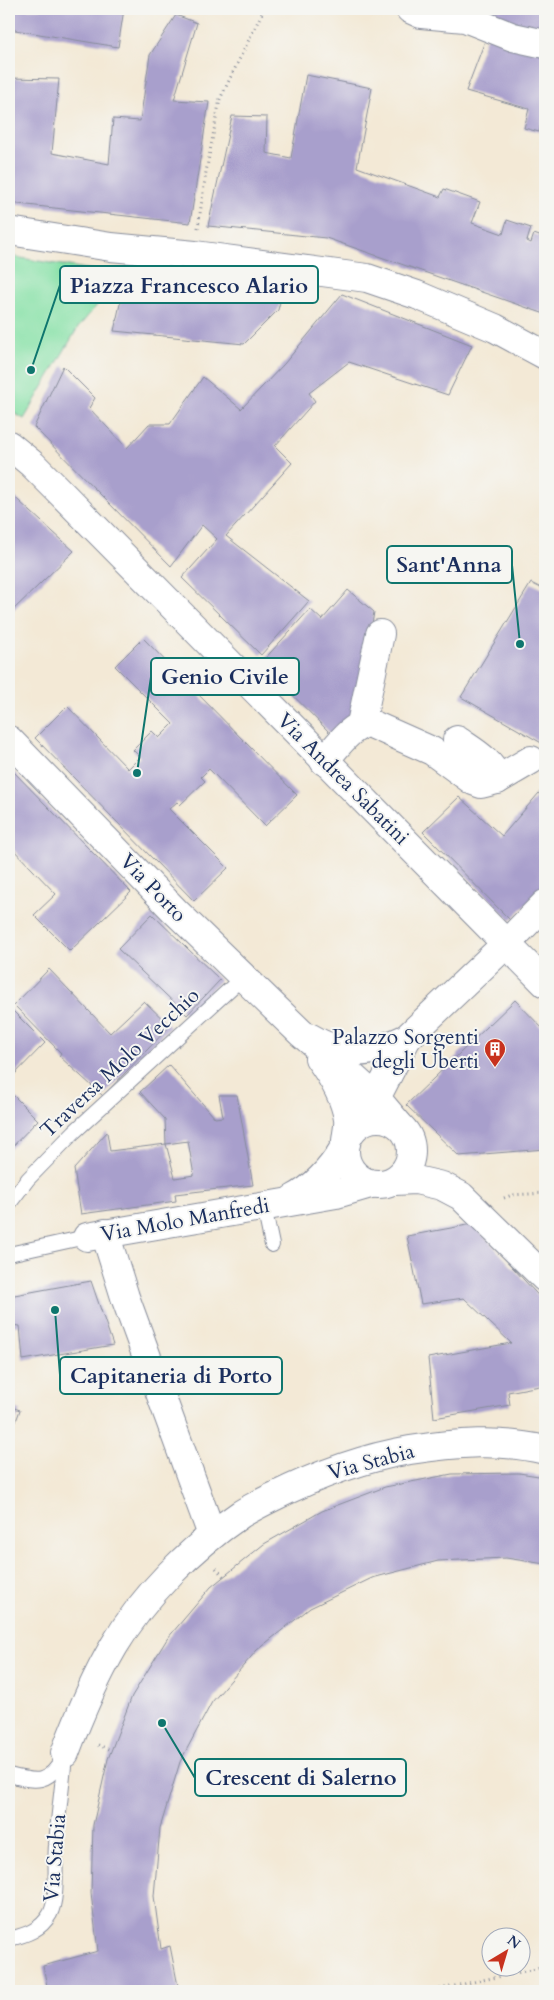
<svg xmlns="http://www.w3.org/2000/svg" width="554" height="2000" viewBox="0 0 554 2000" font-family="Cardo,serif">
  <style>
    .green { fill: #87e1a7; stroke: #518882 }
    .building { fill: #a89fcc }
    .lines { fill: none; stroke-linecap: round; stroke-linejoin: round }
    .lane-casing { stroke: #878c9a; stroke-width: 16 }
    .street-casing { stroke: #878c9a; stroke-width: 30 }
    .secondary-casing { stroke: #878c9a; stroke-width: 30 }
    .primary-casing { stroke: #878c9a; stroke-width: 30 }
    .path { stroke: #878c9a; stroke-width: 3; stroke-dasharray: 1 4; stroke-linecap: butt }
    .lane { stroke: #fff; stroke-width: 14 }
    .street { stroke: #fff; stroke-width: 28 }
    .secondary { stroke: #fff; stroke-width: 28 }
    .primary { stroke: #fff; stroke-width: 28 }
    .labels { text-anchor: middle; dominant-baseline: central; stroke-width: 4; stroke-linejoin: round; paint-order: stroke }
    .street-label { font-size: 21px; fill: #1b2f5e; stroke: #f6f6f2 }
    .poi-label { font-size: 21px; fill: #1b2f5e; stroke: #f6f6f2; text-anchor: end }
    .leader { fill: none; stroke: #0f766e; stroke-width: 2 }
    .callout-dot { fill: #0f766e; stroke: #f6f6f2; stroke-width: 2 }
    .callout { fill: #f6f6f2; stroke: #0f766e; stroke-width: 2 }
    .callout-label { font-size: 22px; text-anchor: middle; font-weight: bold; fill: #1b2f5e }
  </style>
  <rect width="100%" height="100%" fill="#f6f6f2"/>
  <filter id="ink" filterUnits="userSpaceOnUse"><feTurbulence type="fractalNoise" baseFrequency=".02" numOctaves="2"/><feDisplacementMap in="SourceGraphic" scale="10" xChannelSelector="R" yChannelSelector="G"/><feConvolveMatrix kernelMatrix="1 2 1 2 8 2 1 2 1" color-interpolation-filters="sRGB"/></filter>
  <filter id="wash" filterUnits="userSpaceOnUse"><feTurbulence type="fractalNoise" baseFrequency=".0096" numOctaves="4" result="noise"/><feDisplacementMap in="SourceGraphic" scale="20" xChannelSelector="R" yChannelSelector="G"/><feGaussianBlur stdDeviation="1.12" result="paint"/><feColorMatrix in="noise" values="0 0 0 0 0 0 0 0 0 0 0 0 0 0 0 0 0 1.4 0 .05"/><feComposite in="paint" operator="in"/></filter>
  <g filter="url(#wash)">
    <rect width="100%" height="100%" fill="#f3e9d6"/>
    <!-- green -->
    <polygon class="green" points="9,256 122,275 77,329 24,419 9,410"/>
    <g id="blocks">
      <!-- building -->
      <g class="building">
        <polygon points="9,9 124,9 118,47 9,29"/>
        <polygon points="478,9 545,9 545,33 510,31"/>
        <polygon points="176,15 197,23 174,100 209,102 190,223 9,203 9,78 59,79 52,153 109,164 113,119 140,121 150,55"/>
        <polygon points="488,33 545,48 545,111 539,132 524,128 529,109 466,91"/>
        <polygon points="306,75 372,88 357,167 440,197 444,189 480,202 472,223 503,234 507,220 531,228 527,241 531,243 534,234 545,238 543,249 545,250 545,314 326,238 208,226 232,116 267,117 266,153 291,158"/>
        <polygon points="145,279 280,302 278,310 244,344 114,331 120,304"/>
        <polygon points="342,294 472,345 448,395 349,362 309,393 315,401 275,446 292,463 226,536 309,601 261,655 182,578 217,539 202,525 171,566 34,427 63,366 95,398 89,408 127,448 149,424 170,424 203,377 241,409 284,364"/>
        <polygon points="9,492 74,551 9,614"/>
        <polygon points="531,583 545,590 545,745 461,697"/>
        <polygon points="348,590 374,612 357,712 334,737 261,663 310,609 322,620"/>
        <polygon points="143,638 297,795 265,826 209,769 201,777 205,781 180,805 177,802 169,809 228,868 194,901 35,738 67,706 128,769 140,757 133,750 152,731 159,738 173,724 115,666"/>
        <polygon points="9,767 131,892 70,951 34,915 56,894 9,845"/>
        <polygon points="545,786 545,887 510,920 423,832 459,797 502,836"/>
        <polygon points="152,914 220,980 187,1015 118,949"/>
        <polygon points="49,969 110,1033 144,1001 170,1026 103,1096 59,1056 61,1053 14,1005"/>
        <polygon points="515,1000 545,1031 545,1149 459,1156 406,1105"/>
        <polygon points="9,1007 45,1043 9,1080"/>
        <polygon points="169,1065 215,1118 223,1117 219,1095 237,1095 253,1185 175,1194 176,1201 81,1214 74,1169 107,1132 110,1151 166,1144 175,1178 194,1175 188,1141 166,1144 165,1119 140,1092"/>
        <polygon points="9,1091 38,1120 9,1150"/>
        <polygon points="473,1224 545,1303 545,1385 508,1392 510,1405 434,1418 428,1358 511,1343 464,1298 421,1304 407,1236"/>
        <polygon points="91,1281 113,1345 23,1360 20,1326 9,1325 9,1296"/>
        <polygon points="9,1406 20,1410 10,1438 9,1437"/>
        <polygon points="519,1473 545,1477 545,1564 506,1558 438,1561 372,1578 310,1608 257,1650 212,1702 180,1762 160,1828 154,1896 161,1949 170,1946 179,1991 48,1991 43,1966 98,1951 91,1893 93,1825 108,1759 132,1696 167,1639 211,1587 264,1544 322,1511 385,1487 452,1474"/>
      </g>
    </g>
  </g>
  <g filter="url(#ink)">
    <use href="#blocks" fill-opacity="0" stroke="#878c9a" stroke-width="1"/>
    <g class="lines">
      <!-- lane casing -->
      <g class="lane-casing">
        <g id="lane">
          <polyline points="9,1204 28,1179 74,1132 243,977"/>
          <polyline points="264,1207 272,1245"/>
          <polyline points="9,1254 86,1237"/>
          <path d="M 9,1775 C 36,1782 48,1785 63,1758"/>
          <path d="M 9,1939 C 26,1935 41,1930 50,1914 C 59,1897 54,1864 56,1845 C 58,1814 63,1784 65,1753"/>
        </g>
      </g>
      <!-- street casing -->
      <g class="street-casing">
        <g id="street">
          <polyline points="410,9 421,14 465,18 513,37 545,44"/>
          <polyline points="361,724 380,634"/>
          <path d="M 457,740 C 471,750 494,762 497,780"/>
          <path d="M 324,761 C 337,747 350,726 369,723 L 432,751 L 473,781 L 481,784 L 497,780 L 531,760"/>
          <path d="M 293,1199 C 316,1187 331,1170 344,1148"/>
          <polyline points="105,1233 125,1297 212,1535"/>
          <polyline points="87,1237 336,1194 370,1184"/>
          <path d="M 65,1753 C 79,1716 94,1680 114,1646 C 144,1595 191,1548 241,1514 C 251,1508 261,1503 271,1498 C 315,1476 362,1458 410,1450 C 454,1443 501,1439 545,1450"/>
        </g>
      </g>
      <!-- secondary casing -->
      <g class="secondary-casing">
        <g id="secondary">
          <polyline points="9,445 32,464 57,489 545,983"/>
          <path d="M 309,1037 C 343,1058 372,1055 407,1038 L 506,944 L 545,904"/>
          <polyline points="355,1126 376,1098 407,1038"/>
        </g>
      </g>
      <!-- primary casing -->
      <g class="primary-casing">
        <g id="primary">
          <polyline points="9,231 111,247 195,255 367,278 417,295 495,328 545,355"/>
          <polyline points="9,740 175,911 301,1033 344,1069 376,1098 398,1124"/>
          <path d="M 319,1058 C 332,1076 345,1097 348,1119 C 349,1127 346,1135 346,1143"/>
          <circle cx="378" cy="1151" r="33"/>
          <polyline points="394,1181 416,1180 442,1186 461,1196 545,1278"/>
        </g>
      </g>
      <!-- path -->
      <g class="path">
        <polyline points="198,228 206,172 220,99 264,9"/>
        <polyline points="504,1198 512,1195 545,1193"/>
        <polyline points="216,1568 224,1577"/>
        <polyline points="98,1745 111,1750"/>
        <polyline points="430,1991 545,1967"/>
      </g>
      <!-- lane -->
      <use href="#lane" class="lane"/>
      <!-- street -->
      <use href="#street" class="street"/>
      <!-- secondary -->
      <use href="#secondary" class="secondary"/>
      <!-- primary -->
      <use href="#primary" class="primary"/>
    </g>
  </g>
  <!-- icons -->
  <defs>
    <g id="building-pin" transform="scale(1.125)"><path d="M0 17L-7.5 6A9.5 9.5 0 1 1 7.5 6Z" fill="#c8321e" stroke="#f6f6f2"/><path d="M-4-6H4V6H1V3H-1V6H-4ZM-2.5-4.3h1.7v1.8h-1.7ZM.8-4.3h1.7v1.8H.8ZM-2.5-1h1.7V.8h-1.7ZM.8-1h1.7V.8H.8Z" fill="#fff"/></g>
  </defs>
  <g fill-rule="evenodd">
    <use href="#building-pin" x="495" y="1049"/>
  </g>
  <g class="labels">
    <!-- street labels -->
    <g class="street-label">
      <text transform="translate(343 779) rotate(45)">Via Andrea Sabatini</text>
      <text transform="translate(153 888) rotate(46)">Via Porto</text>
      <text transform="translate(120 1063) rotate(-43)">Traversa Molo Vecchio</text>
      <text transform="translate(185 1220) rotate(-10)">Via Molo Manfredi</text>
      <text transform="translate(371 1462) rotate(-15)">Via Stabia</text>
      <text transform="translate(55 1858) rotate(-85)">Via Stabia</text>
    </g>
    <!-- poi labels -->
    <g class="poi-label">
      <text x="479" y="1037">Palazzo Sorgenti<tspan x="479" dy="24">degli Uberti</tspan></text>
    </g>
  </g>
  <!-- callouts -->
  <path class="leader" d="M31 370L60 285M520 644L512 565M137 773L151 677M55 1310L60 1375M162 1723L195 1778"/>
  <g class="callout-dot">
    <circle cx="31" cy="370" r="5"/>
    <circle cx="520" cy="644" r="5"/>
    <circle cx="137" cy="773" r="5"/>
    <circle cx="55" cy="1310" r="5"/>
    <circle cx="162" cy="1723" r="5"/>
  </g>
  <g class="callout">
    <rect x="60" y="266" width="258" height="37" rx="5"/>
    <rect x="387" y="546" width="125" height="37" rx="5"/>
    <rect x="151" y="658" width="148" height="37" rx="5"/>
    <rect x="60" y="1357" width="222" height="37" rx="5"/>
    <rect x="195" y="1759" width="211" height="37" rx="5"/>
  </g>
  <g class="callout-label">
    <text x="189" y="293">Piazza Francesco Alario</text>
    <text x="449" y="572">Sant'Anna</text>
    <text x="225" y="684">Genio Civile</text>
    <text x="171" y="1383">Capitaneria di Porto</text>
    <text x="301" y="1785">Crescent di Salerno</text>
  </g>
  <!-- margin -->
  <rect width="554" height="2000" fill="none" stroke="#f6f6f2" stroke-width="30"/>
  <!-- north arrow -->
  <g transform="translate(506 1952) rotate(38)"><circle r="24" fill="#f6f6f2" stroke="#9ea6b7"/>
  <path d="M0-4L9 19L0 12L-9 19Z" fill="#c8321e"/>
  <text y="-8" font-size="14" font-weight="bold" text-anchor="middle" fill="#1b2f5e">N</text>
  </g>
</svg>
